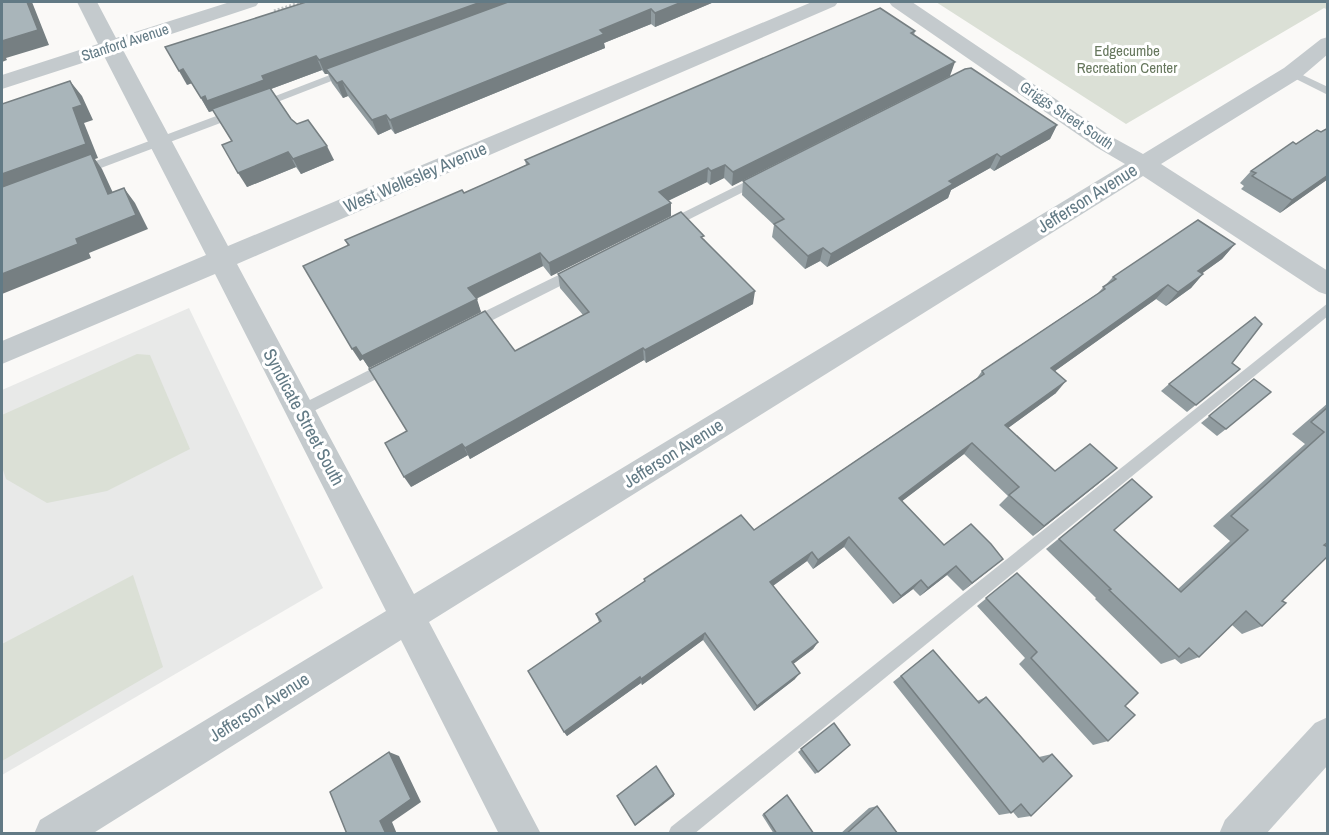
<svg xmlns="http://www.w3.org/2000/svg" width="1329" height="835" viewBox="0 0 1329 835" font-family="'Archivo Narrow',sans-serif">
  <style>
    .built { fill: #e8e9e8 }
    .green { fill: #dbe0d6 }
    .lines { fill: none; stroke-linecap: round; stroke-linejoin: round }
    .path { stroke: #bec2c4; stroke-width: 3; stroke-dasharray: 2 2; stroke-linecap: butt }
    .service { fill: #c4cacd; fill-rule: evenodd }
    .minor { fill: #c4cacd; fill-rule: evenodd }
    .wall { fill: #919ca0 }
    .shaded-wall { fill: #767f82 }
    .building { fill: #a9b5ba; stroke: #767f82; stroke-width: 1.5 }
    .labels { text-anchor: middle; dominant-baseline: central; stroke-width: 6; stroke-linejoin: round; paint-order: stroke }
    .far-street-label { font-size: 15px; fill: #627a85; stroke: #fff }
    .far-park-label { font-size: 15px; fill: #66775d; stroke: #fff }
    .street-label { font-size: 18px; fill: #627a85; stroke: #fff }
  </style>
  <rect width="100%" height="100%" fill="#faf9f7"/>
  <!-- built -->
  <polygon class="built" points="189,308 323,588 2,775 2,390"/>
  <!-- green -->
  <g class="green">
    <polygon points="936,2 1327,2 1328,10 1324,8 1126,124"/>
    <polygon points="137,354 150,355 190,449 107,491 47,503 6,479 2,467 2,415"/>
    <polygon points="133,575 163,667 2,761 2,644"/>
  </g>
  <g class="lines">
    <!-- path -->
    <polyline class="path" points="274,11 302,2"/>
    <!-- service -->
    <g class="service">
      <polygon points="348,68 353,71 352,73 262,108 258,109 252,105"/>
      <polygon points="1292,70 1328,87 1328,95 1288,75 1287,73"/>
      <polygon points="235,109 241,113 239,116 85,174 77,174 75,171 77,168"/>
      <polygon points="761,174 765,175 765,181 672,228 668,230 662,225 664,222"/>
      <polygon points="577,266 582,267 584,271 582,275 477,328 467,328 465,324 467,320"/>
      <polygon points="1328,303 1328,316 694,834 668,834 671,827"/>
      <polygon points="389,360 394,362 396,366 394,370 306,415 301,417 296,415 294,411 296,407"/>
    </g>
    <!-- minor -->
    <g class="minor">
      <polygon points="77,2 97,2 116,38 230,2 259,2 256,6 123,50 228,246 812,2 838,2 835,6 237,264 414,594 1125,164 1096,147 892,6 889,2 912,2 1112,137 1143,154 1284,68 1321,39 1328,37 1328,54 1300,78 1161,164 1328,271 1328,295 1319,292 1143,176 429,622 541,834 499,834 401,640 92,834 34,834 40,820 386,611 215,274 2,364 2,341 206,255 104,56 2,89 2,75 98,44"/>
      <polygon points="1328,717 1328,765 1266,834 1219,834 1225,820 1315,723"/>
    </g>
  </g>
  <!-- wall -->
  <g class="wall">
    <polygon points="306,2 714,2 655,27 651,24 604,43 605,48 395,134 391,129 378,135 348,96 343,98 332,83 328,74 325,74 322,70 271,89 291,119 334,160 301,174 296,167 247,187 232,141 213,111 209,112 192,83 187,85"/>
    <polygon points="915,31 914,35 950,76 732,186 724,178 710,185 707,182 668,201 671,203 671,216 551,276 543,266 476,299 481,312 369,368 363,359 360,361 348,246 345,240 464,193 526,165 525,160"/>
    <polygon points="1057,125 1050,139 994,171 990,168 951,190 948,198 827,267 820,261 805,269 772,237 774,225 742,195 743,181"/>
    <polygon points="1328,128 1328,179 1280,213 1241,189 1244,186 1240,183 1251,171 1296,144 1321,132"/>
    <polygon points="704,239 753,304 646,363 644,360 470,459 468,455 411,487 515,351 583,315 560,288 558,274"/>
    <polygon points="1235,244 1222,259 1202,273 1203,274 1191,288 1166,306 1156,299 1055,371 1056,393 1008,428 1055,471 1104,479 1033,536 999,505 1008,496 964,454 902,501 944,545 993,567 963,591 947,575 920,596 913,589 893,604 844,547 813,569 807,561 773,586 818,642 813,649 793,664 795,679 754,711 703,640 642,685 641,683 567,736 564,732 599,622 596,614 644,582 644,579 754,530 977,378 982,371 1098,293 1113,277"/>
    <polygon points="1232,363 1240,369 1187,412 1161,391 1169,384"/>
    <polygon points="1245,387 1226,429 1217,436 1201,423"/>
    <polygon points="1328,403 1328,542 1262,626 1242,634 1232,625 1199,657 1181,664 1175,659 1161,664 1095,599 1096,598 1046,549 1132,479 1114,530 1178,589 1230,541 1213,526 1305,444 1292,434"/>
    <polygon points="1017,573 1125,706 1108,741 1093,745 1019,664 1025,658 977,606"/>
    <polygon points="933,650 977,701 986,697 1039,757 1052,754 1031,816 1018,818 1013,812 1011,813 999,815 893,682"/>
    <polygon points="834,723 818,772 815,774 798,752"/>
    <polygon points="787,795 814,834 774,834 762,815"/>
    <polygon points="877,806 898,834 840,834 869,808"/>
  </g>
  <!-- shaded-wall -->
  <g class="shaded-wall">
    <polygon points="27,2 32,2 49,45 6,58 7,60 2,62 2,41"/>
    <polygon points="481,2 523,2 326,69 328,74 325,74 319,60"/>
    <polygon points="682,2 714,2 655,27 655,13"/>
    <polygon points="651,9 651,24 604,43 605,48 395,134 390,120 600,30"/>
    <polygon points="316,56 322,70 209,112 201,98"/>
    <polygon points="955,62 950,76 732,186 733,172"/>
    <polygon points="183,69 192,83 187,85 179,71"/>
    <polygon points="70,81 82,96 93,120 84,123 98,158 95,159 102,169 120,208 2,194 2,174 73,108"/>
    <polygon points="342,81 348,96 343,98 337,83"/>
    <polygon points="386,115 391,129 378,135 372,120"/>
    <polygon points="1057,125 1050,139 994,171 1001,157"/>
    <polygon points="327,146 334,160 301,174 293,159"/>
    <polygon points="288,152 296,167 247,187 238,173"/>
    <polygon points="997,154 990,168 951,190 948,198 827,267 831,254 949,181"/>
    <polygon points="725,165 724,178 710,185 711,171"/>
    <polygon points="708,168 707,182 659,205 659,192"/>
    <polygon points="1328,175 1328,179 1280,213 1292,200"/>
    <polygon points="124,188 135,203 148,229 89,253 91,258 2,294 2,274 76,239"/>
    <polygon points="671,203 671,216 551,276 549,263"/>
    <polygon points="1235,244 1222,259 1186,285 1198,271"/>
    <polygon points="823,248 820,261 805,269 808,256"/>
    <polygon points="540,253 543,266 473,300 468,288"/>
    <polygon points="1203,274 1191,288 1166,306 1178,292"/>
    <polygon points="1168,285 1156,299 1041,381 1051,368"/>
    <polygon points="755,291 753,304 646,363 645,350"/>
    <polygon points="477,299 481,312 369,368 363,359 360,361 352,349"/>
    <polygon points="643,348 644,360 470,459 465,448"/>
    <polygon points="1066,381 1056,393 996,437 1005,425"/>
    <polygon points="972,443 964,454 893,508 899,498"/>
    <polygon points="462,444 468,455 411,487 404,477"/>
    <polygon points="1117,468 1104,479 1033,536 1044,526"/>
    <polygon points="849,537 844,547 813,569 818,560"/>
    <polygon points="812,552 807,561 767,590 770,582"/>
    <polygon points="1003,559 963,591 972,583"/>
    <polygon points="956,566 947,575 920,596 928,588"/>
    <polygon points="921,580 913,589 893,604 901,596"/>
    <polygon points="705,633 703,640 642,685 641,679"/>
    <polygon points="818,642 813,649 788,668 792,662"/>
    <polygon points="800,673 795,679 754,711 757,706"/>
    <polygon points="640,677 641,683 567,736 564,732"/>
    <polygon points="389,752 399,756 421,802 392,822 397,834 386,834 380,821"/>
    <polygon points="674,794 674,796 635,826 635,825"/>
  </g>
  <!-- building -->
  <g class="building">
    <polygon points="2,2 27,2 38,30 2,41"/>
    <polygon points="306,2 481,2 319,60 316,56 262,76 264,80 207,101 205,96 201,98 183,69 179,71 165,47"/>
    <polygon points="508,2 682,2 655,13 651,9 600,30 604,34 390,120 386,115 372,120 342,81 337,83 326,69"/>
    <polygon points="880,8 915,31 911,33 955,62 733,172 725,165 711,171 708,168 659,192 671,203 549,263 540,253 468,288 477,299 362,356 356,347 352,349 303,266 349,245 345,240 462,190 464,193 529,164 525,160"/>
    <polygon points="971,68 1057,125 1001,157 997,154 949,181 953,184 831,254 823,248 808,256 774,224 784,219 743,181 965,69"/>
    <polygon points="70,81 82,105 73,108 86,144 2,174 2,104"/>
    <polygon points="270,88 291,119 297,124 308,120 327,146 293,159 288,152 238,173 222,145 232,141 212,109"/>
    <polygon points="1328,128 1328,175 1292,200 1252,176 1256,173 1251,171 1293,142 1296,144 1317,130 1321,132"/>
    <polygon points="91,154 108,194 124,188 136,215 76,239 78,244 2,274 2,187"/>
    <polygon points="681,212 704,236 701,237 755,291 645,350 643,348 465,448 462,444 404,477 385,443 407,431 369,369 485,311 515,351 589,312 558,274"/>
    <polygon points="1198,220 1235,244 1198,271 1203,274 1178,292 1168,285 1051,368 1066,381 1005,425 1055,471 1090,444 1117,468 1044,526 1009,495 1019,487 972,443 899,498 944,545 971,524 991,544 1003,559 972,583 956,566 928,588 921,580 901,596 849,537 818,560 812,552 770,582 818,642 792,662 800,673 757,706 705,633 641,679 640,677 564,732 528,671 601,621 596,614 645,581 644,579 741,515 754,530 984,374 982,371 1105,289 1103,287 1116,279 1113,277"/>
    <polygon points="1255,317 1262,324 1232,363 1240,369 1196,405 1169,384"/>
    <polygon points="1254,379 1271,392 1226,429 1209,416"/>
    <polygon points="1328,407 1328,542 1324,545 1328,547 1328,556 1282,601 1286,603 1262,626 1246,611 1199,657 1189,648 1179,657 1109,590 1111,589 1059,539 1132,479 1152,497 1114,530 1181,592 1248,530 1231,516 1324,432 1311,422"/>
    <polygon points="1017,573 1138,693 1125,706 1135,715 1108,741 1031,658 1037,652 986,598"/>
    <polygon points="933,650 979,703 986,697 1043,762 1052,754 1072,776 1031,816 1021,804 1011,813 901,676"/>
    <polygon points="834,723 850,745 818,772 801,749"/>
    <polygon points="389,752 411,799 380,821 386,834 347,834 330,792"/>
    <polygon points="656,766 674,794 635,825 617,796"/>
    <polygon points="787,795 814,834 777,834 764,814"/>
    <polygon points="877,806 898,834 846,834"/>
  </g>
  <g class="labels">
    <!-- far-street labels -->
    <g class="far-street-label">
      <text transform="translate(125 42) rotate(-18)">Stanford Avenue</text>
      <text transform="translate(1067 115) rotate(34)">Griggs Street South</text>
    </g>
    <!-- far-park labels -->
    <g class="far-park-label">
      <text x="1127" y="50">Edgecumbe<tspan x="1127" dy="17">Recreation Center</tspan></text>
    </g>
    <!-- street labels -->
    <g class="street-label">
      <text transform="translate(415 177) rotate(-23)">West Wellesley Avenue</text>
      <text transform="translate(1087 198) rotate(-32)">Jefferson Avenue</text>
      <text transform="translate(304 417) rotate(62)">Syndicate Street South</text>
      <text transform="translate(673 453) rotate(-32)">Jefferson Avenue</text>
      <text transform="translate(259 707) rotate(-32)">Jefferson Avenue</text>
    </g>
  </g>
  <!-- border -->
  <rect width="1329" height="835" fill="none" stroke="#627a85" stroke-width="6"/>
</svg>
